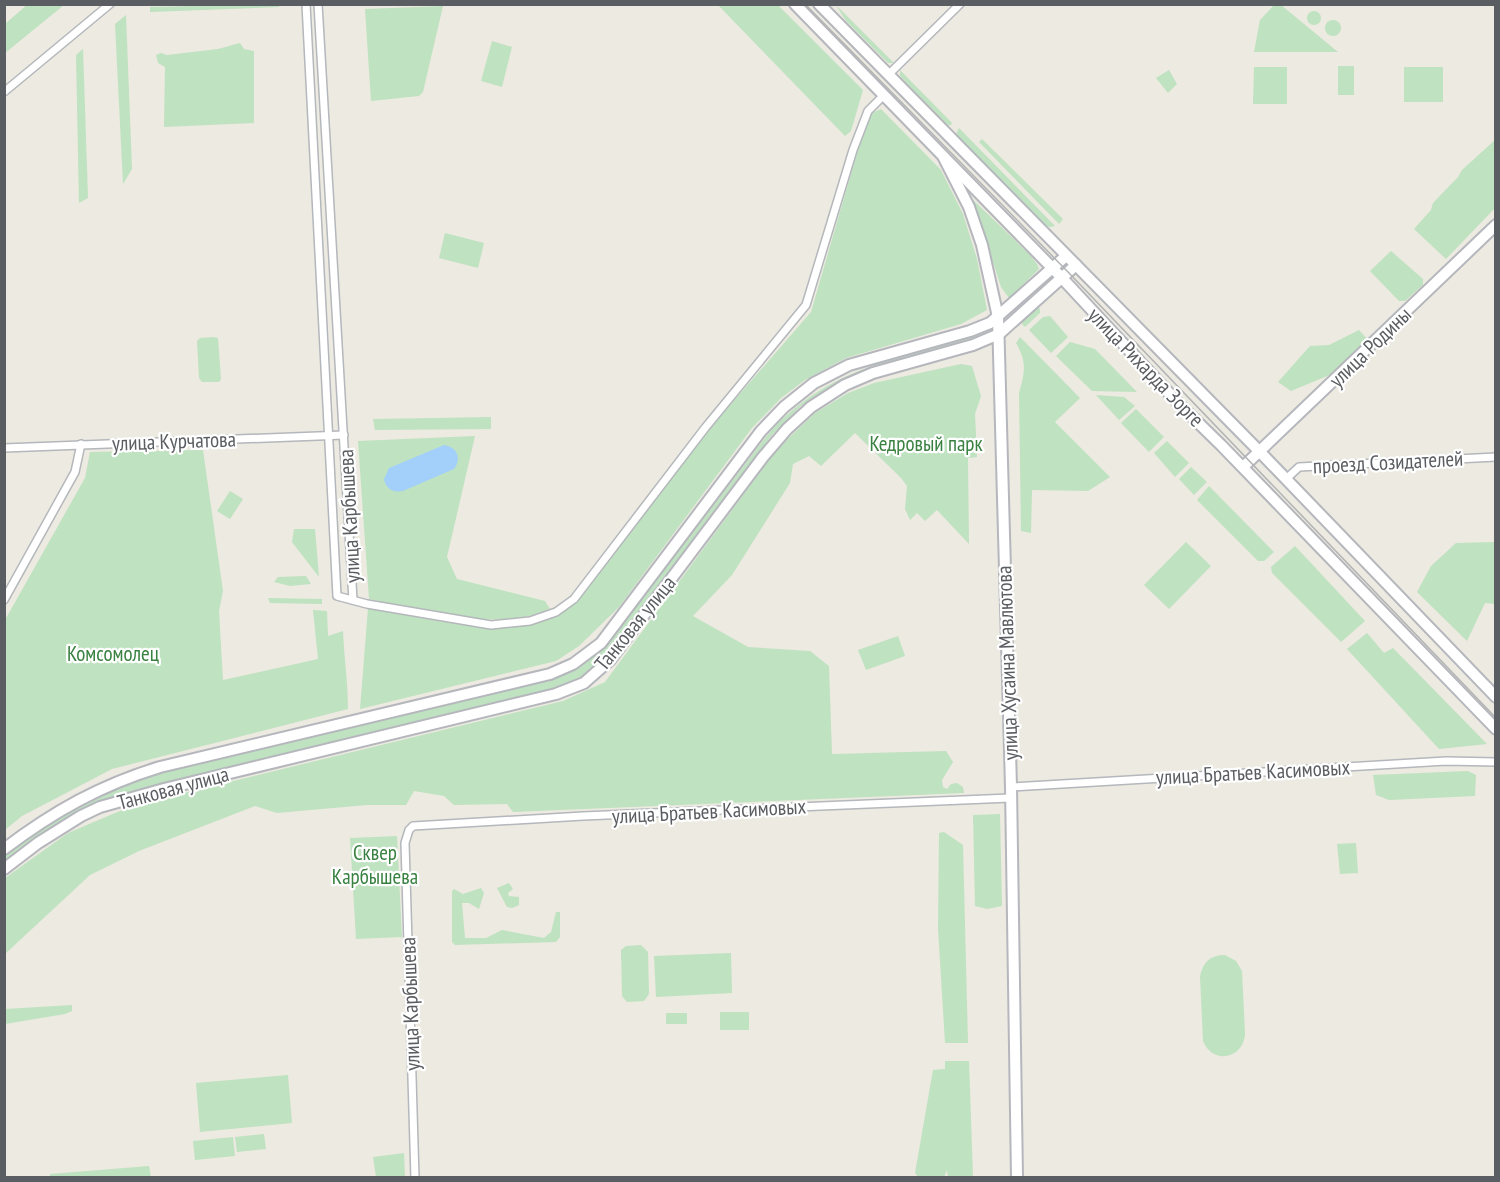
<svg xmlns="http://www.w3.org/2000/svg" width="1500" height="1182" viewBox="0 0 1500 1182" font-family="'PT Sans Narrow',sans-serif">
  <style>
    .green { fill: #bfe2c0 }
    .water { fill: #a3d0fa }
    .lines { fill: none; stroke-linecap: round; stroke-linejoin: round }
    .street-casing { stroke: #b4b7bb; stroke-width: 10 }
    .secondary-casing { stroke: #b5b7bd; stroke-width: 14 }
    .street { stroke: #fff; stroke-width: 7 }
    .secondary { stroke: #fff; stroke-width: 10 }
    .tram { stroke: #b2b3b3; stroke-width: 1.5 }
    .labels { text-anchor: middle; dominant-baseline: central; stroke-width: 4.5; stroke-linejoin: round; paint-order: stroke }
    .street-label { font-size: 21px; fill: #5a5d61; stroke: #fff }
    .park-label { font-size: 21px; fill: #398140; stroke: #fff }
  </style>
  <rect width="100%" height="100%" fill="#eceae1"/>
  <!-- green -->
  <g class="green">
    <polygon points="28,4 64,5 5,53 5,24"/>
    <polygon points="1275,4 1281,5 1338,52 1254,52 1260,20"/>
    <polygon points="240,5 279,5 279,7 150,12 150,7"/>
    <polygon points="718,5 778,5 863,90 851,131 845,136"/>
    <polygon points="836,5 894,63 888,63 846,21"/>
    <polygon points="443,6 423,92 419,96 371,101 365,9"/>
    <circle cx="1314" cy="18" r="7"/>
    <polygon points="126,15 132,169 123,184 115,24"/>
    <circle cx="1333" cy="28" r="8"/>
    <polygon points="492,41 512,47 502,87 481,81"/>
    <polygon points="240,43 244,49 254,51 254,123 164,127 165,67 158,63 156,55 161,53 167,55 218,49"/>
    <polygon points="83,49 88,198 79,203 76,55"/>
    <rect x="1338" y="66" width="16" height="29"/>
    <polygon points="1254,67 1287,67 1287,104 1253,104"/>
    <rect x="1404" y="67" width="39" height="35"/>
    <polygon points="900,70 952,123 951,125 947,126 900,76"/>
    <polygon points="1169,70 1177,84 1168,93 1156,78"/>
    <path d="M 881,109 L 941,170 L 963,214 L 977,259 L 987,310 L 961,324 L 846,358 L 805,380 L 781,398 L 752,428 L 619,607 L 579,646 L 556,661 L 360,709 L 368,608 C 423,617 502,640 554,617 C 562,613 569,606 576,600 L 705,434 L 811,312 L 868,115 Z"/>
    <polygon points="959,128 1055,226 1050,227 1045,225 1019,201 955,136"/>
    <polygon points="982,139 1063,219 1059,224 979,142"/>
    <polygon points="1495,140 1495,208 1446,259 1414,229 1431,210 1433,203 1458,177 1462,170"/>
    <polygon points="968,195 1029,254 1037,264 1039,269 1009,298 1001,287 994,265"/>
    <polygon points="445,233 484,243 478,268 439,258"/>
    <polygon points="1391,251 1423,279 1423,285 1405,301 1399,301 1370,271"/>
    <polygon points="1037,306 1040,309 1040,313 1025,327 1022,324 1023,319"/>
    <polygon points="1050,316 1068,337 1051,353 1029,330 1043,317"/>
    <polygon points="1359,330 1367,339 1332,374 1291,391 1278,382 1310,346 1329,345"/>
    <path d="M 973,336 L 980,337 L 975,341 L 845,380 L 801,406 L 772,435 L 608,651 L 582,678 L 554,688 L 133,793 L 80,812 L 35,838 L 5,862 L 5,855 L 48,824 L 97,796 L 163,771 L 566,672 L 586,662 L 604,648 L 769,433 C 827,369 894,359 973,336 Z"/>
    <polygon points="213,337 218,338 221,379 219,382 202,382 199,378 197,341 200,338"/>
    <path d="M 1020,337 L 1080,398 L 1055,422 L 1110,477 L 1088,491 L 1032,490 L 1031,533 L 1021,531 L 1019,393 C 1025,372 1027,362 1016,343 Z"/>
    <polygon points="1070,342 1095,349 1137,392 1092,391 1056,356"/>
    <polygon points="961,364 972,366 981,396 975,414 977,457 968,458 969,544 937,510 925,521 917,513 910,520 905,509 907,486 901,478 855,433 821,466 809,456 793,464 790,483 732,575 693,616 748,647 810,651 829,666 832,754 946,751 953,762 942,780 943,787 947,789 951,784 957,783 963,787 964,793 513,812 507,804 454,805 444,796 414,791 406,805 367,805 277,813 255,806 139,851 90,875 5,954 5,878 68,833 134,805 563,701 605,682 777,449 815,413 848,393 874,383"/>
    <polygon points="1096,395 1124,397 1135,406 1119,420"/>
    <polygon points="1136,409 1164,437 1149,452 1121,423"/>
    <polygon points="491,417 491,429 375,430 373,419"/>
    <path d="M 475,436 L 447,557 L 457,579 L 545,601 L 550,609 C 500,632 432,611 380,603 L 379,601 L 369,599 L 358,441 Z"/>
    <polygon points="1167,441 1189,463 1175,477 1154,453"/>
    <path d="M 203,450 L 223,591 L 219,611 L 223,680 L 318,659 L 313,610 L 327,611 L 328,636 L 343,631 C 344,657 348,683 348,709 L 112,769 L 22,816 L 5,830 L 5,620 L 85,478 L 90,452 Z"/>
    <polygon points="1191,467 1207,482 1194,495 1179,479"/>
    <polygon points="1209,486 1274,552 1264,561 1258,561 1197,500"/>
    <polygon points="230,491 243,499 230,519 217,511"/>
    <polygon points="294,529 315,529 319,577 292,542"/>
    <polygon points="1186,542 1211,566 1169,609 1144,585"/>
    <polygon points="1495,542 1495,604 1485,603 1467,641 1417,592 1431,566 1456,543"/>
    <polygon points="1295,546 1365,621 1341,642 1272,573 1271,567"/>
    <polygon points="306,576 311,584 290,586 274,582 278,577"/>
    <polygon points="268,598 322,599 322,604 270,603"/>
    <polygon points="1367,633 1384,653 1393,648 1487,744 1439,749 1347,649"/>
    <polygon points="898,636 905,656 866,670 858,650"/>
    <polygon points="1468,771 1476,775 1475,796 1389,800 1376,795 1373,775"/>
    <polygon points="1000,814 1002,906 987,909 975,906 973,815"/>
    <polygon points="944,832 963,845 968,1043 945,1043 938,928 939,833"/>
    <polygon points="397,836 402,937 356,939 350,838"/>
    <polygon points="1356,843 1358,873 1340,874 1337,844"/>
    <polygon points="509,883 513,889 508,893 509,896 519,897 519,905 512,908 507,907 497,888"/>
    <polygon points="481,888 484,893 479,909 469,903 462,903 465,938 486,938 502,930 544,938 551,932 556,912 560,912 560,937 556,942 455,945 452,942 452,891 454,889 463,894"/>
    <polygon points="641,945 648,952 649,994 644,1001 627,1002 622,996 621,950 626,946"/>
    <polygon points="731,953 732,993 656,997 654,956"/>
    <path d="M 1225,955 L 1236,961 L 1242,971 L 1245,1035 C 1242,1060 1212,1064 1203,1041 L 1200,977 C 1202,963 1210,955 1225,955 Z"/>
    <polygon points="72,1005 72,1011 65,1014 5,1024 5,1009"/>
    <rect x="720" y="1012" width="29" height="18"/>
    <rect x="666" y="1013" width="21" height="11"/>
    <polygon points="945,1061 969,1061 973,1177 948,1177 947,1170 944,1177 918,1177 915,1173 933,1070 945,1069"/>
    <polygon points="288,1075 292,1123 200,1132 196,1083"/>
    <polygon points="264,1134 266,1149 237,1152 235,1137"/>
    <polygon points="233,1137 235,1156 195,1160 193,1141"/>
    <polygon points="404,1153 405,1177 376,1177 373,1157"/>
    <polygon points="149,1166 151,1177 50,1178 50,1174"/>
  </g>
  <!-- water -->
  <path class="water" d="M 444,445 C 457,447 462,458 454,469 L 403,491 C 393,493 386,489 384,479 L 389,468 Z"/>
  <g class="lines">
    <!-- street casing -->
    <g class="street-casing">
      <g id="street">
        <polyline points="306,4 337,596 367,604 491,625 530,621 556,612 574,599 705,428 806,305 853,150 868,111 883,96"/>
        <polyline points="318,4 353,600"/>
        <polyline points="888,75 960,4"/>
        <polyline points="4,92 110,4"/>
        <polyline points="4,448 344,435"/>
        <polyline points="1286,479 1299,467 1496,457"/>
        <polyline points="4,600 75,472 81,444"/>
        <polyline points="1011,787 1446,761 1496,762"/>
        <polyline points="415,1178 405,843 409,830 413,826 583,816 1010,798"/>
      </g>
    </g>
    <!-- secondary casing -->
    <g class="secondary-casing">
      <g id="secondary">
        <polyline points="795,4 1062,278 1180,405 1221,445 1496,729"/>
        <polyline points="819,4 1260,452 1496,697"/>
        <polyline points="944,158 969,207 982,245 998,317 1011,787 1017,1178"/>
        <polyline points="1243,467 1496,225"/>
        <path d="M 4,849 C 54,811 101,785 160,767 L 550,674 L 573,664 L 601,643 L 761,431 L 784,407 L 814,383 L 849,365 L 970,331 L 990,323 L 1066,256"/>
        <polyline points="4,869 38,843 81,816 100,807 164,789 556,694 584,683 610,660 763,457 787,429 811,407 845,385 873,373 973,345 999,334 1076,265"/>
      </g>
    </g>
    <!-- street -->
    <use href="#street" class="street"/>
    <!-- secondary -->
    <use href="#secondary" class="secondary"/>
    <!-- tram -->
    <polyline class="tram" points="805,4 1068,272 1496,718"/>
  </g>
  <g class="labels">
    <!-- street labels -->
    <g class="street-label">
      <text transform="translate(1370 347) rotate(-44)">улица Родины</text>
      <text transform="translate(1146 367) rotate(46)">улица Рихарда Зорге</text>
      <text transform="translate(174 441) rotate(-2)">улица Курчатова</text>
      <text transform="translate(1388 462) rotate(-3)">проезд Созидателей</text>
      <text transform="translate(349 516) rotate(-93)">улица Карбышева</text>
      <text transform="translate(635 623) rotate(-51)">Танковая улица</text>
      <text transform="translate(1007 663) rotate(-92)">улица Хусаина Мавлютова</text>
      <text transform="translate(1253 772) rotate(-3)">улица Братьев Касимовых</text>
      <text transform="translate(173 788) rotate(-15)">Танковая улица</text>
      <text transform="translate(709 811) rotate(-3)">улица Братьев Касимовых</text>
      <text transform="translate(410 1004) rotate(-92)">улица Карбышева</text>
    </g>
    <!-- park labels -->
    <g class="park-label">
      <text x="926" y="443">Кедровый парк</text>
      <text x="113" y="653">Комсомолец</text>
      <text x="375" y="852">Сквер<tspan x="375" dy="24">Карбышева</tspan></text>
    </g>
  </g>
  <!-- border -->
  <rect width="1500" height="1182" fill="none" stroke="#5a5d61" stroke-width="12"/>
</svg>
